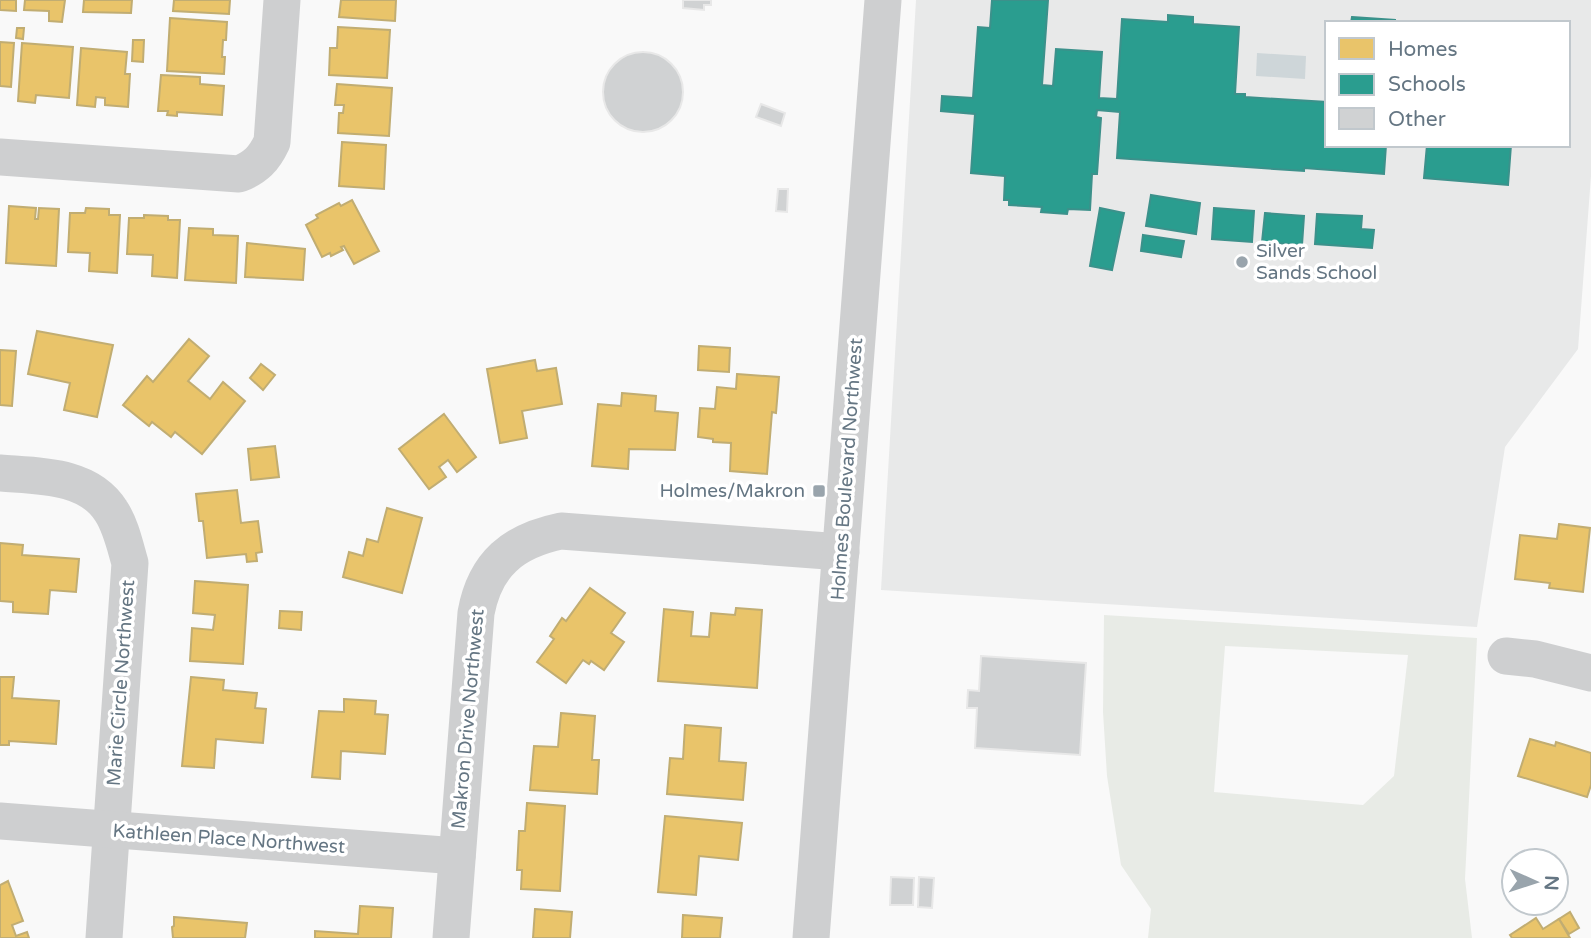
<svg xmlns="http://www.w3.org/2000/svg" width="1591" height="938" viewBox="0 0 1591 938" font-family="'Varela Round',sans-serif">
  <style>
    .built { fill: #e8e9e9; fill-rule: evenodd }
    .green { fill: #e8ebe6; fill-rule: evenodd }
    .water { fill: #ced6d9 }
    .homes { fill: #e9c46a; stroke: #c1ad72; stroke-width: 2 }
    .schools { fill: #2a9d8f; stroke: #3c918b; stroke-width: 2 }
    .building { fill: #d0d2d3; stroke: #e8e8e8; stroke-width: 2 }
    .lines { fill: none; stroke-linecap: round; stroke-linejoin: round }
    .minor { stroke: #cecfd0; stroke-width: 37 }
    .poi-dot { fill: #99a4ac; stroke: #fff; stroke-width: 2.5 }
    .labels { text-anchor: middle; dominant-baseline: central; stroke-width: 7; stroke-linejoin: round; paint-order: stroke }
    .poi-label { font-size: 19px; fill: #657683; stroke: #fff; text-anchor: start }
    .street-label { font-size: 19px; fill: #657683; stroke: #fff }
  </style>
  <rect width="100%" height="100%" fill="#f9f9f9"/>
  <!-- built -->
  <path class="built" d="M 916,0 L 1591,0 L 1591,176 L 1578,349 L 1505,447 L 1477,627 L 881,590 ZM 1327,23 L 1568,23 L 1568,145 L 1327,145 Z"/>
  <!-- green -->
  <path class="green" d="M 1104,615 L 1477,638 L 1465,879 L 1472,938 L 1148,938 L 1151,909 L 1121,865 L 1107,776 L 1103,712 ZM 1225,646 L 1408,655 L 1394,776 L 1363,805 L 1214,792 Z"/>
  <!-- water -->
  <polygon class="water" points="1257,53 1306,56 1305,79 1256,76"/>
  <!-- homes -->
  <g class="homes">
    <polygon points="0,0 16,0 16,11 0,10"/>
    <polygon points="25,0 65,0 62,22 49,21 49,11 24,10"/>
    <polygon points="84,0 132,0 131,13 83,12"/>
    <polygon points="174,0 230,0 229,14 173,11"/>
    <polygon points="341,0 396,0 395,21 339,17"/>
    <polygon points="170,18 227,22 226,40 223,40 222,57 225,57 224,74 167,71"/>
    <polygon points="338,27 390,30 387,78 329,75 330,48 337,48"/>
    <polygon points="17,28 24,28 23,39 16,38"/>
    <polygon points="133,40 144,40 143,62 132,61"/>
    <polygon points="0,42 14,43 11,87 0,86"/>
    <polygon points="22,43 73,47 69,98 36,95 35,103 18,101"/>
    <polygon points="81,48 127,52 125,74 130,74 128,107 105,105 105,98 96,97 95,107 77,105"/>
    <polygon points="161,75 200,77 200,84 224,86 222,115 177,112 177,116 167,115 168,111 158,111"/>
    <polygon points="337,84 392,88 389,136 338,133 339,113 343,113 344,105 335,105"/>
    <polygon points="342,142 386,145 384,189 339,186"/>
    <polygon points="352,200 379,251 354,264 344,246 341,247 343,250 331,256 330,253 322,257 306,225 318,218 316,215 339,203 341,206"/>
    <polygon points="9,206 36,208 35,219 38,219 39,208 59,209 56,266 6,263"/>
    <polygon points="86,208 109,209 109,215 120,215 117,273 89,271 90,253 68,252 70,213 85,213"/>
    <polygon points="144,215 168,216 168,220 180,220 177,278 152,276 153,255 127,254 129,218 144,218"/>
    <polygon points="189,228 213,229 213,235 238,236 236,283 185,280"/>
    <polygon points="247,243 305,249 303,280 245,277"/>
    <polygon points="37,331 113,345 97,417 64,410 70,383 28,374"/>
    <polygon points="189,339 209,356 188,381 210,399 223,382 245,401 202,454 175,432 171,437 152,422 149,426 123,405 147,376 153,382"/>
    <polygon points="699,346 730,348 729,372 698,370"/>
    <polygon points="0,350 16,351 12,406 0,405"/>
    <polygon points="535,360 537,371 556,368 562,404 522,411 527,438 500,443 487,369"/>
    <polygon points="261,364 275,375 263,390 250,378"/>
    <polygon points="737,374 779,377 776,413 772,412 767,474 730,471 731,443 713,442 713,439 698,437 700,408 715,409 717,387 736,389"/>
    <polygon points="622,393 656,396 655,411 678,413 675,450 629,449 628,469 592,466 598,404 621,406"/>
    <polygon points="444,414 476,457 457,472 448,460 439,467 446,477 429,489 399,449"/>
    <polygon points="275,446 279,477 251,480 248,449"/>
    <polygon points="237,490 241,523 258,521 262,552 256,553 257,561 247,562 246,554 207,558 203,521 199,521 196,494"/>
    <polygon points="387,508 422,518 402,593 343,577 349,552 363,556 367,539 378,542"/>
    <polygon points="1559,524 1590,528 1583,592 1549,588 1550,583 1515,579 1520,535 1557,539"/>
    <polygon points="0,543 23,545 22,555 79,559 76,592 50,590 48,614 13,612 13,602 0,601"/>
    <polygon points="195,581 248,585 243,664 190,661 192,628 213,630 215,615 193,613"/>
    <polygon points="590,588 625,613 611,633 624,642 604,670 591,661 589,664 583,660 566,683 537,662 554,639 550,636 562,618 566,621"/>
    <polygon points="736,608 762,610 757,688 658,681 664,609 693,612 691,636 709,637 711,613 735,615"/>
    <polygon points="280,611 302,612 301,630 279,628"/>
    <polygon points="0,677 14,677 12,698 59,701 56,744 9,741 9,745 0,745"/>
    <polygon points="191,677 224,680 223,690 257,693 255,708 266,709 263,743 216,739 214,768 182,766"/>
    <polygon points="344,699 376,701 375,714 388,715 385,754 341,751 340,779 312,777 319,711 344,712"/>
    <polygon points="561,713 595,716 592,760 599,760 597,794 530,790 534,746 558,747"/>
    <polygon points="685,725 721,728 719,761 746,763 743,800 667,794 670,758 683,759"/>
    <polygon points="1530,739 1555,746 1556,742 1591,753 1591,785 1587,797 1518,776"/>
    <polygon points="527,803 565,806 560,891 521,889 522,870 517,870 519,831 525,831"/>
    <polygon points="665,816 742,823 738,860 699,856 696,895 658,892"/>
    <polygon points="8,881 23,921 12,925 16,936 27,932 29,938 0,938 0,885"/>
    <polygon points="360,906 393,908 391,938 315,938 315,931 358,934"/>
    <polygon points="535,909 572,912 570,938 533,938"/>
    <polygon points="1570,912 1579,928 1569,934 1559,919"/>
    <polygon points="683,915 722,918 720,938 682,938"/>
    <polygon points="174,917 247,923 245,938 173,938 172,927 174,926"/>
    <polygon points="1536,918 1543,929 1559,919 1570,938 1512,938 1510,935"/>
  </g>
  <!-- schools -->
  <g class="schools">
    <polygon points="992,0 1048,0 1042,85 1053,86 1056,49 1102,52 1099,98 1117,99 1122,19 1168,22 1168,15 1193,17 1193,24 1239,27 1235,94 1245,94 1245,97 1327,102 1327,145 1386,145 1384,174 1304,168 1304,171 1117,158 1120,112 1097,110 1096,117 1101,118 1097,174 1092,174 1090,210 1068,209 1067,214 1041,212 1042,207 1009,205 1009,200 1004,200 1005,176 971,173 975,114 941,111 942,96 973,98 978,27 990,28"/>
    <polygon points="1352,17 1395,20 1395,23 1351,23"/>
    <polygon points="1427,145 1511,145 1508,185 1424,178"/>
    <polygon points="1151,195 1200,203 1196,234 1146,226"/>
    <polygon points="1100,208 1124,213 1112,270 1090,266"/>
    <polygon points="1214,208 1254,211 1252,242 1212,239"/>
    <polygon points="1265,213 1304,216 1302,245 1262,242"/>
    <polygon points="1317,214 1362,216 1361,229 1374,230 1372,248 1315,244"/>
    <polygon points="1143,235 1184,241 1181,257 1141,251"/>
  </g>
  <!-- building -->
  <g class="building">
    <polygon points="683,0 711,0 711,5 704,5 704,10 683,8"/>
    <circle cx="643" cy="92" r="40"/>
    <polygon points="761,104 785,113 781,126 756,117"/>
    <polygon points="778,189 788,189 787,212 776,211"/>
    <polygon points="981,656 1086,663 1080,755 975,748 977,708 967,708 968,690 979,691"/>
    <polygon points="891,877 914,878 913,905 890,905"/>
    <polygon points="919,877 934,878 932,908 918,907"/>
  </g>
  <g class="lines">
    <!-- minor -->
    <g class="minor">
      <path d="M 0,157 L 239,174 C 256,167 264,159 272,142 L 282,0"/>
      <path d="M 0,473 C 37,476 88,474 111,511 C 121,526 125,546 130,563 L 104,938"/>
      <polyline points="1506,656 1535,659 1591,673"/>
      <polyline points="0,821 457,856"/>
      <path d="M 451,938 L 476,613 C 485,564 513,541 561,531 L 841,552"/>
      <polyline points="811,938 883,0"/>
    </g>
  </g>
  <!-- markers -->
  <g class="poi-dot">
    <circle cx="1242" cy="262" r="7"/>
    <rect x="812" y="484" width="14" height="14" rx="3.5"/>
  </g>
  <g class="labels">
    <!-- poi labels -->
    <g class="poi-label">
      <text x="1256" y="251">Silver<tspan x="1256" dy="22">Sands School</tspan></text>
      <text x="805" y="491" text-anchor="end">Holmes/Makron</text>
    </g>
    <!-- street labels -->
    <g class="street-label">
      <text transform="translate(847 469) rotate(-86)">Holmes Boulevard Northwest</text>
      <text transform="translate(121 683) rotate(-86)">Marie Circle Northwest</text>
      <text transform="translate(468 719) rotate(-85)">Makron Drive Northwest</text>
      <text transform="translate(229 839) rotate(4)">Kathleen Place Northwest</text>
    </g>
  </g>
  <!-- legend -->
  <rect x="1325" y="21" width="245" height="126" fill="#ffffff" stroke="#c1c8cd" stroke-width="2"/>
  <rect x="1339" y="38" width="35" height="21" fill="#e9c46a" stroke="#c1c8cd" stroke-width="2"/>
  <text x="1388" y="56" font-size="21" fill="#657683">Homes</text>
  <rect x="1339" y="74" width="35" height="21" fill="#2a9d8f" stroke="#c1c8cd" stroke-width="2"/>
  <text x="1388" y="91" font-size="21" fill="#657683">Schools</text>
  <rect x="1339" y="108" width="35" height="21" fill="#d0d2d3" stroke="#c1c8cd" stroke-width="2"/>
  <text x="1388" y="126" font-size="21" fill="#657683">Other</text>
  <!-- north arrow -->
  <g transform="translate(1535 882) rotate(93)"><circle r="33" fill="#ffffff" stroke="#c1c8cd" stroke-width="2"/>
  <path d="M0-5L12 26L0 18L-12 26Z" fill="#99a4ac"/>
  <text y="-10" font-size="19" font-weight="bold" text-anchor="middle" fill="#657683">N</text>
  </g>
</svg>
